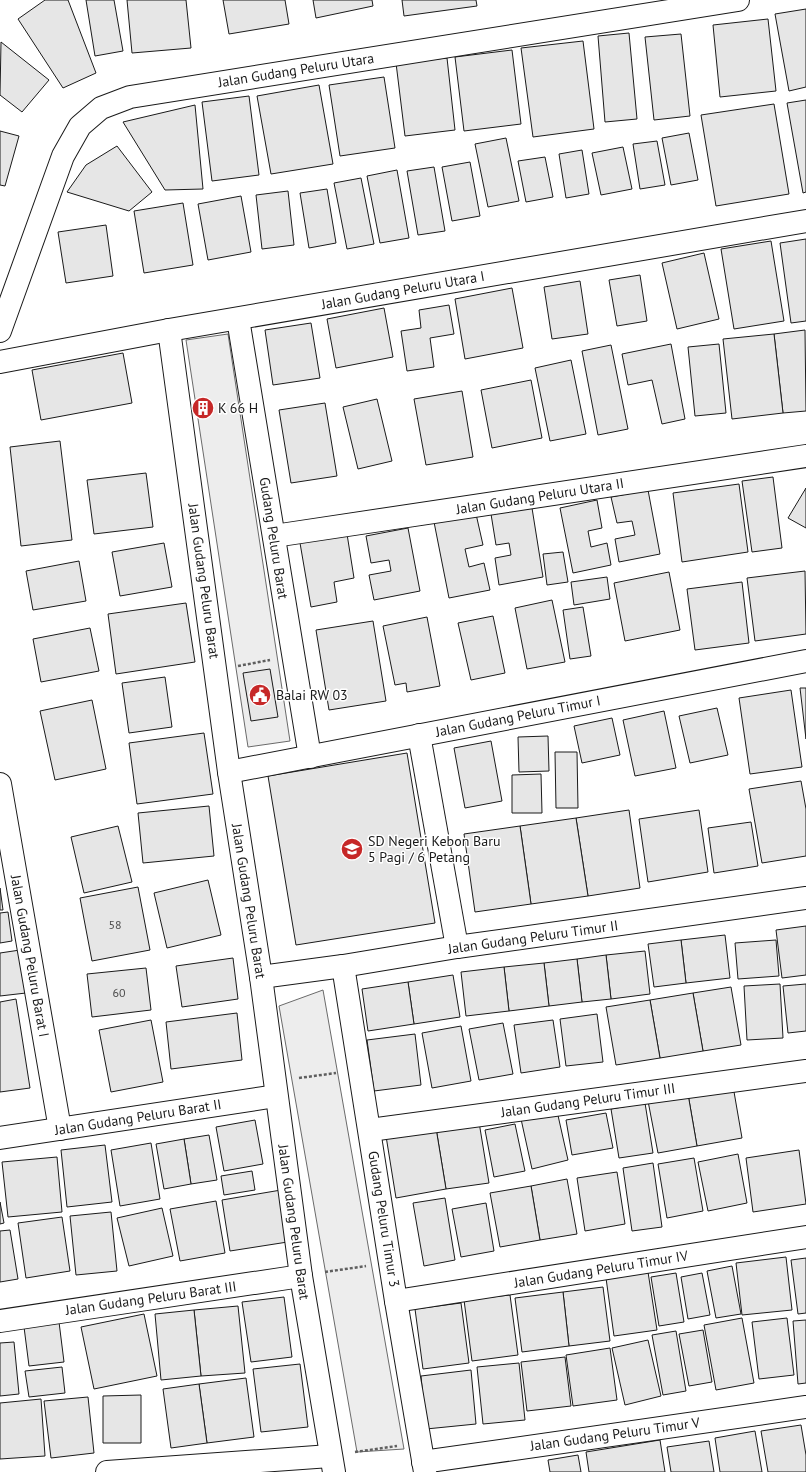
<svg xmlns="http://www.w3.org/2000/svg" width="806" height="1472" viewBox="0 0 806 1472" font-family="'PT Sans',sans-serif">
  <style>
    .built { fill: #ededed; stroke: #6a6a6a }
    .building { fill: #e6e6e6; stroke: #1a1a1a }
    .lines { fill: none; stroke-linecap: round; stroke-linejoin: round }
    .minor-casing { stroke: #1a1a1a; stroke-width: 24 }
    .path { stroke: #5f5f5f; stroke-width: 2.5; stroke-dasharray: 3 2; stroke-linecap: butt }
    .minor { stroke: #fff; stroke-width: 22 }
    .labels { text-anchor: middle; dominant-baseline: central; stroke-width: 3; stroke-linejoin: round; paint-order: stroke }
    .number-label { font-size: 12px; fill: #4d4d4d }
    .street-label { font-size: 14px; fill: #1a1a1a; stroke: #fff }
    .poi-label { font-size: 14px; fill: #1a1a1a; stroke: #fff; text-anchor: start }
  </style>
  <rect width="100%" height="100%" fill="#fff"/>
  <!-- built -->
  <g class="built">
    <polygon points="228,334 290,741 248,747 186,340"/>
    <polygon points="323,990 404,1449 357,1452 279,1006"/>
  </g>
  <!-- building -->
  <g class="building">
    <polygon points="45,0 68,0 96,73 63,88 18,19"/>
    <polygon points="86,0 114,0 123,51 95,56"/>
    <polygon points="127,0 186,0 191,48 132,53"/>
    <polygon points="223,0 285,0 289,24 229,34"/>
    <polygon points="313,0 372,0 373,6 316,18"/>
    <polygon points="402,0 476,0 477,6 404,16"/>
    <polygon points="806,9 806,87 789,91 775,14"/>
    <polygon points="768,19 776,91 720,97 713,25"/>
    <polygon points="629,33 637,119 605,122 598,36"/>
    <polygon points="681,34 690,116 654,120 645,37"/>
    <polygon points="583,41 594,129 533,137 521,48"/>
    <polygon points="1,42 49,80 22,112 0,95"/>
    <polygon points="512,50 521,124 464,131 455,57"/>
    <polygon points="447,58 455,130 405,136 396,63"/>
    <polygon points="384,77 395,148 340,156 329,85"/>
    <polygon points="319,85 333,164 271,174 257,96"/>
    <polygon points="249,96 259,175 212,181 202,102"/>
    <polygon points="806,100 806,192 803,193 787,103"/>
    <polygon points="774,104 789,194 716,206 701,115"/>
    <polygon points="195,105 203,189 165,190 123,122"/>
    <polygon points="0,131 19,136 5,186 0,185"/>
    <polygon points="689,133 698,180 671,185 662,138"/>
    <polygon points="506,138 519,201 488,207 475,144"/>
    <polygon points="657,141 665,185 640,189 633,144"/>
    <polygon points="117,146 152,192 129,211 67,192 86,165"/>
    <polygon points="623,147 632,189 601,195 592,153"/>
    <polygon points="582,150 589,194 566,198 559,154"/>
    <polygon points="545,157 553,197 526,202 518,161"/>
    <polygon points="470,162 480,216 452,221 442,167"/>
    <polygon points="434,167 445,231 418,235 407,171"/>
    <polygon points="397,170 409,238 380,243 367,176"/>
    <polygon points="361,178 374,244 347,249 334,183"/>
    <polygon points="327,189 336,243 309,248 300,193"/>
    <polygon points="288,191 294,245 262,249 256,195"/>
    <polygon points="241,196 251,252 208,260 198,204"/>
    <polygon points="183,203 193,265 144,273 134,211"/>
    <polygon points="106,225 113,276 66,283 58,232"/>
    <polygon points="806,239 806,321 791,323 780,243"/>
    <polygon points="771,241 784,321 734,329 721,249"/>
    <polygon points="704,253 719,319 677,329 662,263"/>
    <polygon points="640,275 647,321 617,326 609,280"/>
    <polygon points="580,281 588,334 552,339 544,287"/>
    <polygon points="512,288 523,348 465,359 455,299"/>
    <polygon points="449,305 454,334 430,338 434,367 407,371 401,331 421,328 419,310"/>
    <polygon points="384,308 393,357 336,368 327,319"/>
    <polygon points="311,323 320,378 273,385 265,330"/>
    <polygon points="805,330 806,411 783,413 774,334"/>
    <polygon points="774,334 783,413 732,419 723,339"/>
    <polygon points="671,344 685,419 662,424 652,380 628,385 622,354"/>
    <polygon points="719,344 726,413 695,416 688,347"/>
    <polygon points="611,345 628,429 598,435 582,351"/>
    <polygon points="123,353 132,403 41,420 32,370"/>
    <polygon points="571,360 586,434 550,441 535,368"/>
    <polygon points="531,380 542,438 492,448 481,390"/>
    <polygon points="462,391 473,457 426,465 414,399"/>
    <polygon points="377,399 392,461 358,469 343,407"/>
    <polygon points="205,401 208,413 200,415 197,403"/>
    <polygon points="325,403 337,476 291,483 279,410"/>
    <polygon points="60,441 72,540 21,546 10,447"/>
    <polygon points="146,473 153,527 94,534 87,480"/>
    <polygon points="773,477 782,548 752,552 742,481"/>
    <polygon points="739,484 748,552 682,562 673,493"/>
    <polygon points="806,488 806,528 788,518"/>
    <polygon points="648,490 660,554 619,562 615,539 635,535 632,521 617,523 611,497"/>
    <polygon points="597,500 602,528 588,531 591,547 607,543 611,565 573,573 560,508"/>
    <polygon points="532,508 543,577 499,585 495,558 511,555 509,543 496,545 491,514"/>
    <polygon points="476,514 483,545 465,549 469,567 484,563 490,590 449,598 434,522"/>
    <polygon points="408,528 420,591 374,600 369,575 391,571 389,560 371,563 366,536"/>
    <polygon points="347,534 354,578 334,582 337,602 311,607 300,543"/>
    <polygon points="164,543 172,587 120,596 112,552"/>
    <polygon points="563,552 568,582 547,585 543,554"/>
    <polygon points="79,561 86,601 33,610 26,571"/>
    <polygon points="805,571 806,634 755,641 747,578"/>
    <polygon points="669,572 680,630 625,641 614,583"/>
    <polygon points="607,577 610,599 574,605 571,582"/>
    <polygon points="742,582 749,643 695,650 687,589"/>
    <polygon points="552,600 565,662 527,669 515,608"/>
    <polygon points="186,603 195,662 116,674 108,614"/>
    <polygon points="583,607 591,656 570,659 563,610"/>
    <polygon points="493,616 505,673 471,680 458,623"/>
    <polygon points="427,617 440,686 407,692 406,683 395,685 383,626"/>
    <polygon points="373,621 386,701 329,710 316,630"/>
    <polygon points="90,628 99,671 41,682 33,639"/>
    <polygon points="270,669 278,717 251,721 243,673"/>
    <polygon points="165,677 172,727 129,733 122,683"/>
    <polygon points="800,688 806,688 806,739"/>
    <polygon points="791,690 802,767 750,774 739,698"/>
    <polygon points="92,700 106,769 55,780 40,711"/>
    <polygon points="717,708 728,755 690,763 679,716"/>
    <polygon points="664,711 676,768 635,776 623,720"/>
    <polygon points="612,718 620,755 582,763 574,726"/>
    <polygon points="204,733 213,794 137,804 129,743"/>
    <polygon points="548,736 549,771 519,772 518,737"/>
    <polygon points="491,741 502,801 465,808 454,748"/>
    <polygon points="555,752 577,752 578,808 556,808"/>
    <polygon points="407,753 435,923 296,945 268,776"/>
    <polygon points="541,774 542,813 512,813 512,775"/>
    <polygon points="801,781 806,809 806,856 762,863 749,789"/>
    <polygon points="209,806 214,856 143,863 138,813"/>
    <polygon points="629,810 640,888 588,896 576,818"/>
    <polygon points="699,810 708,872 648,882 639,819"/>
    <polygon points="576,818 588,896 531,904 520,826"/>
    <polygon points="751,822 758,866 714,873 708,828"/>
    <polygon points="118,826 132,882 84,893 71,837"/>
    <polygon points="520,826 531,904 475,912 464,834"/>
    <polygon points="208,880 221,935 167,948 154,893"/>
    <polygon points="138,887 150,950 92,961 80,898"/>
    <polygon points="0,888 3,910 0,910"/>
    <polygon points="8,912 12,941 0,943 0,913"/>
    <polygon points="806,926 806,975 782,978 776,930"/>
    <polygon points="725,935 730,978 686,983 681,940"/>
    <polygon points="681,940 686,983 654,987 648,944"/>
    <polygon points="776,940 779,976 738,979 735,943"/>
    <polygon points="20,950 26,993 0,996 0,953"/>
    <polygon points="645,951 650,994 611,999 606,955"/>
    <polygon points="606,955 611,999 582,1002 577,959"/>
    <polygon points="233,958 238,999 182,1007 176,966"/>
    <polygon points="577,959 582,1002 549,1006 544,963"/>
    <polygon points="544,963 549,1006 509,1011 504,967"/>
    <polygon points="504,967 509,1011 466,1016 461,972"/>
    <polygon points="146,968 151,1010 92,1017 87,974"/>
    <polygon points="453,975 460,1017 414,1024 408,982"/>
    <polygon points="408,982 414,1024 368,1031 362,989"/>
    <polygon points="780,984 783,1038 747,1040 744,986"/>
    <polygon points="806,984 806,1031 788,1033 783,986"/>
    <polygon points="731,987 741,1045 703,1051 693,993"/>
    <polygon points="693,993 703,1051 660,1058 650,1000"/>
    <polygon points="16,999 30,1088 0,1092 0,1002"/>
    <polygon points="650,1000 660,1058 616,1065 606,1007"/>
    <polygon points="237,1013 242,1060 171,1069 166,1022"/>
    <polygon points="597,1014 603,1062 566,1066 560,1019"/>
    <polygon points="151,1020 163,1082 111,1092 99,1030"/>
    <polygon points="553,1020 560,1067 521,1073 514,1025"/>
    <polygon points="503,1023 513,1074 479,1080 469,1029"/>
    <polygon points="461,1026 471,1081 432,1088 422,1033"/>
    <polygon points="415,1034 421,1085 374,1091 367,1040"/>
    <polygon points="733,1086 742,1138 697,1146 688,1094"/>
    <polygon points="688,1094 697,1146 658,1153 648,1101"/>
    <polygon points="645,1103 653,1153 619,1158 611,1109"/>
    <polygon points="557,1111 568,1160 532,1169 521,1119"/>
    <polygon points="606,1113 613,1148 572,1155 566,1120"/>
    <polygon points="255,1120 263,1164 224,1171 216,1127"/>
    <polygon points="479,1122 489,1183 446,1189 436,1128"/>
    <polygon points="515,1124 525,1171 494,1177 485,1130"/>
    <polygon points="436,1128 446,1189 396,1198 386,1136"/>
    <polygon points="209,1135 217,1180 191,1184 184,1139"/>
    <polygon points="184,1139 191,1184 164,1189 156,1144"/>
    <polygon points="151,1143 160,1199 120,1206 111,1150"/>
    <polygon points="105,1145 112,1202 67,1207 61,1150"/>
    <polygon points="799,1150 806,1204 753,1212 746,1158"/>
    <polygon points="738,1154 747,1203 708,1211 698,1162"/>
    <polygon points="57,1157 62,1212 8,1217 2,1162"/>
    <polygon points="694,1158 703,1211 667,1218 658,1164"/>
    <polygon points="653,1163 662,1227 632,1231 623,1168"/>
    <polygon points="252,1171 255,1190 224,1195 221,1176"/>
    <polygon points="617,1172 625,1224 585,1231 577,1178"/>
    <polygon points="567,1179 577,1234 540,1240 531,1186"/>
    <polygon points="531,1186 540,1240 500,1247 490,1193"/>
    <polygon points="287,1189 294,1241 230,1251 222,1200"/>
    <polygon points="445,1198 455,1260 424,1266 413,1203"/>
    <polygon points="216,1201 225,1253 180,1261 170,1209"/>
    <polygon points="0,1202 4,1223 0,1224"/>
    <polygon points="486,1203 494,1251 461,1257 452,1209"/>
    <polygon points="162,1208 173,1256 129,1266 117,1218"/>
    <polygon points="111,1212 117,1271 76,1275 70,1216"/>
    <polygon points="62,1217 70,1271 26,1278 18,1223"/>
    <polygon points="10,1230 18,1279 0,1282 0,1231"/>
    <polygon points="786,1257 792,1310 742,1315 736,1263"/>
    <polygon points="806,1258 806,1313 798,1314 791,1260"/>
    <polygon points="732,1266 741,1314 716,1318 707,1271"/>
    <polygon points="648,1272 657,1330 614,1336 606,1278"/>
    <polygon points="676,1273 684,1322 659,1326 651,1277"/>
    <polygon points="702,1273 710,1315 688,1319 681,1277"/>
    <polygon points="603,1287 610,1341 569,1346 563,1292"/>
    <polygon points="563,1292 569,1346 522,1352 515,1298"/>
    <polygon points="510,1295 518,1355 472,1361 464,1300"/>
    <polygon points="284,1297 292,1357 251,1362 242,1302"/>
    <polygon points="461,1303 469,1363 423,1369 415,1309"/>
    <polygon points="238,1306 245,1373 201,1376 194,1310"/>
    <polygon points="194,1310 201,1376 161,1380 155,1314"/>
    <polygon points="144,1314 157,1376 94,1389 81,1327"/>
    <polygon points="742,1318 754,1383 716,1390 704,1325"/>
    <polygon points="787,1318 794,1375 759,1379 752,1322"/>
    <polygon points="806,1320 806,1383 798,1384 793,1321"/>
    <polygon points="59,1322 64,1362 29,1366 24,1327"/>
    <polygon points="703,1330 712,1382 689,1386 679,1334"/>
    <polygon points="676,1331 686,1391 663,1395 652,1335"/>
    <polygon points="648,1340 661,1396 625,1405 612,1348"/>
    <polygon points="14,1342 19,1394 0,1396 0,1343"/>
    <polygon points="610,1348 617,1400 573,1406 566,1355"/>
    <polygon points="565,1357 571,1406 527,1411 521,1362"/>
    <polygon points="519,1363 525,1420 483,1424 477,1367"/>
    <polygon points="300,1364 308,1427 261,1432 253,1369"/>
    <polygon points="62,1367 65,1393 29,1397 25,1371"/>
    <polygon points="471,1370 476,1424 426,1429 421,1376"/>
    <polygon points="246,1378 254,1437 207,1443 199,1384"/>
    <polygon points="199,1384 207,1443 171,1448 163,1389"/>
    <polygon points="141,1395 141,1443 103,1443 103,1396"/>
    <polygon points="88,1397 94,1453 51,1458 44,1401"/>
    <polygon points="41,1399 45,1456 0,1459 0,1403"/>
    <polygon points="801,1425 806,1455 806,1472 768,1472 761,1431"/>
    <polygon points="755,1431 762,1472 720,1472 715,1438"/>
    <polygon points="660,1440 665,1472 589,1472 586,1452"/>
    <polygon points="709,1441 714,1472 671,1472 667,1447"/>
    <polygon points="578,1455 581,1472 550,1472 548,1460"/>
  </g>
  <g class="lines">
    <!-- minor casing -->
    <g class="minor-casing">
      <g id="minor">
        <polyline points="238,319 310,757"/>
        <polyline points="169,330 229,772 261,977 301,1276 334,1472"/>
        <polyline points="0,331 63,156 80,126 101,108 130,97 738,0"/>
        <polyline points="0,362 169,330 806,221"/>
        <polyline points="274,536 806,456"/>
        <polyline points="419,735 457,947"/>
        <polyline points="229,772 806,661"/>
        <polyline points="0,784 60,1129"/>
        <polyline points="343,966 396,1301 425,1472"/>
        <polyline points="261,977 343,966 457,947 806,898"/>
        <polyline points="370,1130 806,1071"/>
        <polyline points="0,1138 276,1096"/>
        <polyline points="396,1301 806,1237"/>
        <polyline points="0,1321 301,1276"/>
        <polyline points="423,1462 806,1407"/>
        <polyline points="107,1472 330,1456"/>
      </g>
    </g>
    <!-- path -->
    <g class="path">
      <polyline points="238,666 270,660"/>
      <polyline points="299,1078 336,1073"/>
      <polyline points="325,1272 366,1266"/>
      <polyline points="355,1452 397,1446"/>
    </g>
    <!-- minor -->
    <use href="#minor" class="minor"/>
  </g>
  <!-- icons -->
  <defs>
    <g id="building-disc" transform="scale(1.15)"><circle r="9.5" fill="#c62828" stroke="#fff"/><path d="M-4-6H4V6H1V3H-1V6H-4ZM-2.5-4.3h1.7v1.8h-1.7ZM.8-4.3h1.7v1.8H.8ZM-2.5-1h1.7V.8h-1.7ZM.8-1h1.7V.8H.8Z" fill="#fff"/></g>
    <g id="civic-disc" transform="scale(1.15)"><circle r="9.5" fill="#c62828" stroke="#fff"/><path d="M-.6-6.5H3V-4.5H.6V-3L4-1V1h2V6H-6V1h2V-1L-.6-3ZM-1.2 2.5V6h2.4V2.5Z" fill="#fff"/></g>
    <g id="school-disc" transform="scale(1.15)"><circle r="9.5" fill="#c62828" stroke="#fff"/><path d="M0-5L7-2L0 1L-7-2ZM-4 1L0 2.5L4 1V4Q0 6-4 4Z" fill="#fff"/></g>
  </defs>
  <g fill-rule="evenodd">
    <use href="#building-disc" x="203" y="408"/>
    <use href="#civic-disc" x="260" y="695"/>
    <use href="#school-disc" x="352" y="849"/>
  </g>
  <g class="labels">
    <!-- number labels -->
    <g class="number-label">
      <text x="115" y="924">58</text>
      <text x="119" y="992">60</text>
    </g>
    <!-- street labels -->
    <g class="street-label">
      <text transform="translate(296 70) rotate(-9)">Jalan Gudang Peluru Utara</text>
      <text transform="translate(403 290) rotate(-10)">Jalan Gudang Peluru Utara I</text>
      <text transform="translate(540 496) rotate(-9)">Jalan Gudang Peluru Utara II</text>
      <text transform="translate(274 538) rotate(81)">Gudang Peluru Barat</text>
      <text transform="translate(204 581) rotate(82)">Jalan Gudang Peluru Barat</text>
      <text transform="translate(518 716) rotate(-11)">Jalan Gudang Peluru Timur I</text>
      <text transform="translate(249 901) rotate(81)">Jalan Gudang Peluru Barat</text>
      <text transform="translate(533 937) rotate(-8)">Jalan Gudang Peluru Timur II</text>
      <text transform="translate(30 956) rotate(80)">Jalan Gudang Peluru Barat I</text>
      <text transform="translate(588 1100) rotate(-8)">Jalan Gudang Peluru Timur III</text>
      <text transform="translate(138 1117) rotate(-9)">Jalan Gudang Peluru Barat II</text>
      <text transform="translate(384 1219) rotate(81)">Gudang Peluru Timur 3</text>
      <text transform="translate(294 1222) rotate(82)">Jalan Gudang Peluru Barat</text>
      <text transform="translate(601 1269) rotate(-9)">Jalan Gudang Peluru Timur IV</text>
      <text transform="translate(151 1298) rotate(-8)">Jalan Gudang Peluru Barat III</text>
      <text transform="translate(615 1434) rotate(-8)">Jalan Gudang Peluru Timur V</text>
    </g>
    <!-- poi labels -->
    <g class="poi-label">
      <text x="218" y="408">K 66 H</text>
      <text x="276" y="695">Balai RW 03</text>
      <text x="368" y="841">SD Negeri Kebon Baru<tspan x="368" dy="16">5 Pagi / 6 Petang</tspan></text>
    </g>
  </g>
</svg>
